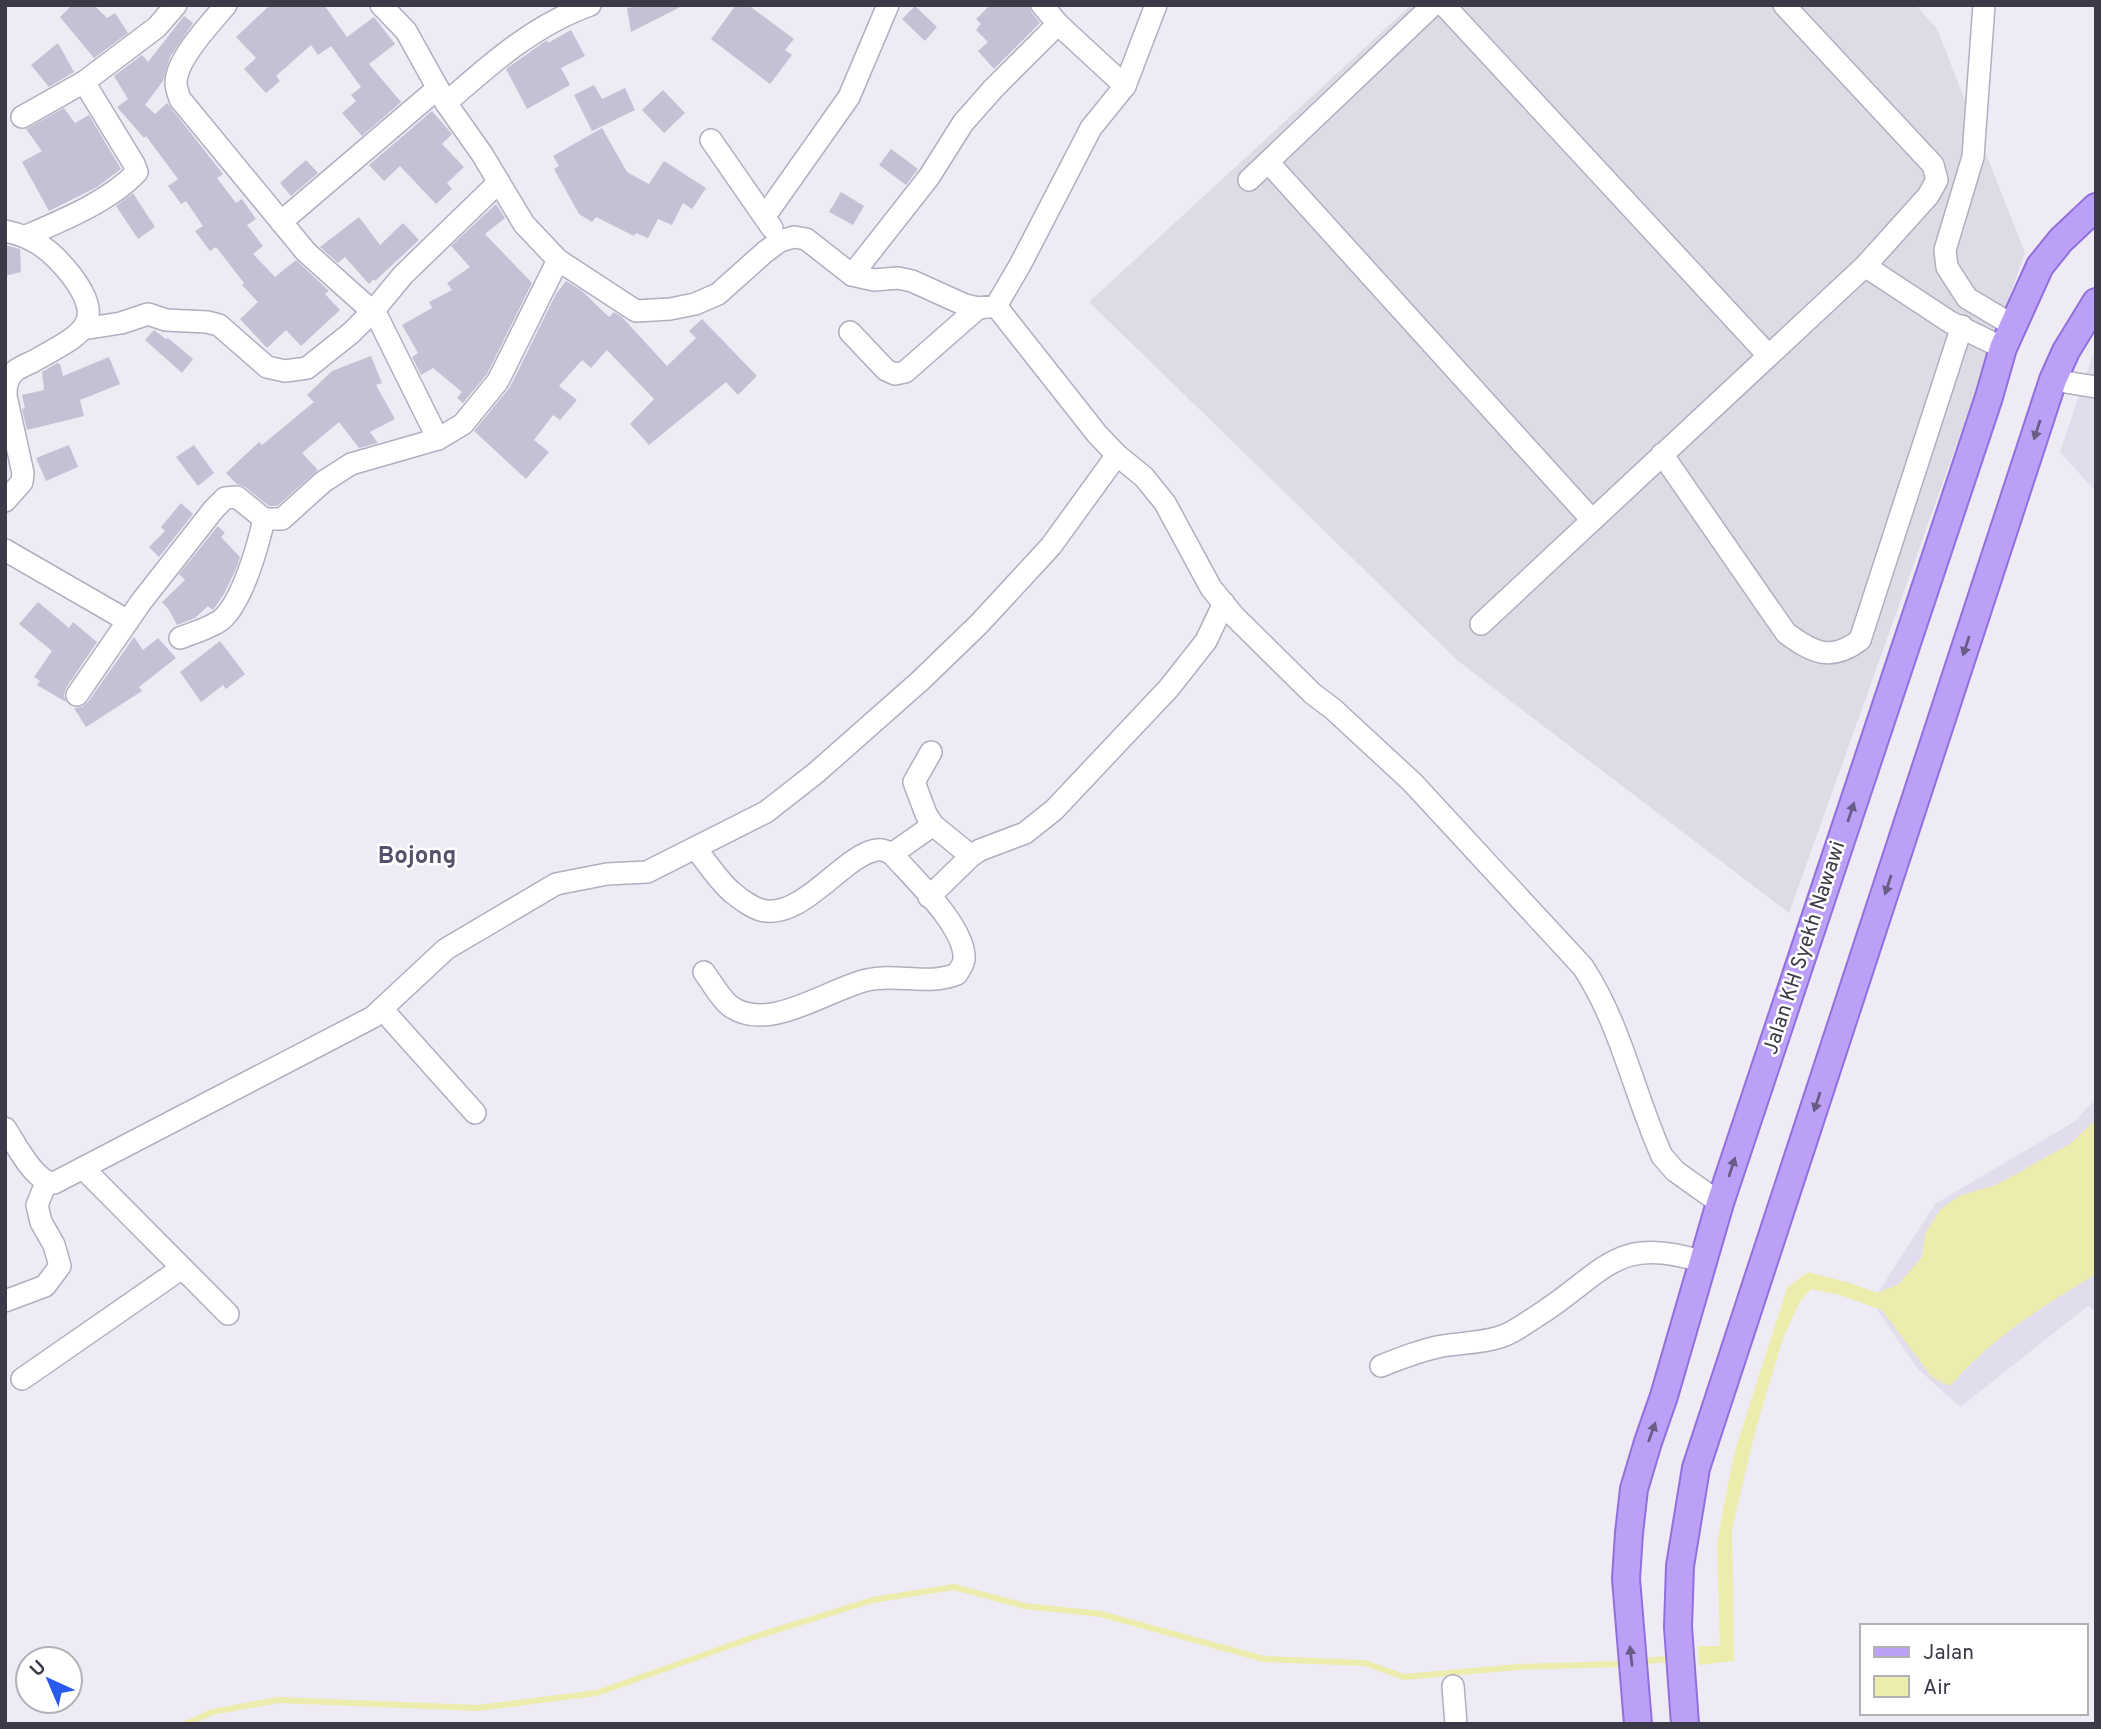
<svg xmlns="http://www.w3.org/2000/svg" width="2101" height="1729" viewBox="0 0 2101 1729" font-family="Overpass,sans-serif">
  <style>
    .residential { fill: #e1ddec }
    .industrial { fill: #dddce4 }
    .water { fill: #ecedac }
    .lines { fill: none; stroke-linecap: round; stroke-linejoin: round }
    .stream { stroke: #ecedac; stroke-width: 6 }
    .building { fill: #c5c1d5 }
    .minor-casing { stroke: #b2aec0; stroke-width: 24 }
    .major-casing { stroke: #9170dd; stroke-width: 30 }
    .minor { stroke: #fff; stroke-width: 21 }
    .major { stroke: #bca0f8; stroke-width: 26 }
    .oneway { fill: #695d86 }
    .labels { text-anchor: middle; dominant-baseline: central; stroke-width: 5; stroke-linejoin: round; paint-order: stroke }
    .street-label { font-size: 21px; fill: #3c3948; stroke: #fff }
    .quarter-label { font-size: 24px; font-weight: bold; fill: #56516a; stroke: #fff }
  </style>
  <rect width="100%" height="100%" fill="#eeebf4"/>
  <!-- residential -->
  <g class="residential">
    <polygon points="2096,346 2096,492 2060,452"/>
    <polygon points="2096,1099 2096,1312 2088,1306 1960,1407 1917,1368 1872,1302 1935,1204 2074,1122"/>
  </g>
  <!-- industrial -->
  <polygon class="industrial" points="1411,5 1916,5 1937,29 2025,253 1789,913 1458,661 1089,302"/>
  <!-- water -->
  <path class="water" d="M 2096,1120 L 2096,1274 C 2040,1308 1994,1336 1950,1386 L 1932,1377 L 1882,1310 L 1840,1295 L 1811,1289 L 1799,1303 L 1783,1338 L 1756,1428 L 1732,1528 L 1734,1661 L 1699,1665 L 1698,1646 L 1720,1646 L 1717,1545 L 1724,1505 L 1734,1454 L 1787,1288 L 1808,1272 L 1850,1283 L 1877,1293 L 1899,1284 L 1922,1257 L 1925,1234 L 1940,1210 L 1959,1196 L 1996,1185 L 2070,1144 Z"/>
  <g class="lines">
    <!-- stream -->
    <g class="stream">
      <polyline points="1644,1661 1668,1659"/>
      <polyline points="186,1724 212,1712 278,1700 478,1708 597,1693 754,1637 873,1600 954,1587 1025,1606 1101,1614 1264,1659 1365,1663 1404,1677 1518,1667 1620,1664"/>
    </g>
  </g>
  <!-- building -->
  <g class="building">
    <polygon points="72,5 94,5 107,18 115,13 128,33 94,58 60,17"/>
    <polygon points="270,5 324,5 347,37 374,17 395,44 369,64 401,102 362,136 342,113 356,101 351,95 361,87 331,46 318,55 311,45 276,76 280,81 266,93 244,69 256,58 236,37"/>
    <polygon points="646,5 684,5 631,32 627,8"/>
    <polygon points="736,5 748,5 794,39 785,50 792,55 770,84 711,39"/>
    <polygon points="990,5 1029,5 1032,13 1040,23 994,69 978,51 988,42 976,30 981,24 976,19"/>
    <polygon points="915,6 937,27 925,41 902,19"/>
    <polygon points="184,16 193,23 170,57 163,81 145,105 155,114 167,103 223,174 217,178 236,203 242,199 256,219 247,225 263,246 253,254 275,277 296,260 329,291 325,294 340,310 301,346 286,330 267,348 240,319 258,302 242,285 244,283 216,247 210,251 195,231 203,226 186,201 181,204 168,186 178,179 146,136 144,138 117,107 128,99 114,76 142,55 148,62"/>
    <polygon points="571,30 585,56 561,68 570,85 527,109 506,69 547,40 548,43"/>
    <polygon points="58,43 74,72 49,87 31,65"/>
    <polygon points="594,85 602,99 625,88 635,110 592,131 574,95"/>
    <polygon points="663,90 685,113 664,133 642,110"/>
    <polygon points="64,108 75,123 89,115 121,169 97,187 49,211 22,162 42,151 26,129"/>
    <polygon points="432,111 452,134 442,144 464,167 447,183 452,189 436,204 400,166 384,181 369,165"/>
    <polygon points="602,128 627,172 649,184 664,161 706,188 692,209 683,203 672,225 658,219 648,238 636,233 634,236 596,217 592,222 579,214 554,169 559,166 553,156"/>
    <polygon points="891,149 918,169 906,185 879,165"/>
    <polygon points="306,160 318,173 291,196 280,183"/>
    <polygon points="841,192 864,206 853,225 829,212"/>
    <polygon points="133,193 155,227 138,239 116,206"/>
    <polygon points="496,204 505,218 485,234 532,283 487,374 463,403 457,398 462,392 433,368 421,375 412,357 418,353 402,325 432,308 429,302 452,290 447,283 470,267 451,246"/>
    <polygon points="359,217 380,245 403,223 419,240 375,281 374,279 369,284 345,257 338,263 320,247"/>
    <polygon points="5,245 20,249 21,272 5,276"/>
    <polygon points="566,281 582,291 609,317 614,312 622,317 667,366 696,338 689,331 702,319 757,376 738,395 726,382 649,445 630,424 654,399 607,350 591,368 582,360 559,386 577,400 560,420 553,415 534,440 549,452 526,479 474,431 510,387 556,294"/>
    <polygon points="154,330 166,339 168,338 193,359 182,373 145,340"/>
    <polygon points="371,356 382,383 376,385 395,419 370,432 378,443 359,448 339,422 302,453 318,470 277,506 269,506 245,487 237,484 226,473 259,442 262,445 314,402 307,395 332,371"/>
    <polygon points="109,357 120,384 80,400 84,416 27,430 22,409 25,408 22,395 44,390 42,372 57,363 60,364 63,376"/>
    <polygon points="69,445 78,467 46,481 36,458"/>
    <polygon points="194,445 214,473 198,486 176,457"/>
    <polygon points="181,503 193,514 159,557 149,547 165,531 161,527"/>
    <polygon points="218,526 225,533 221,537 240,557 236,569 224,594 213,610 208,606 195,618 177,625 169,610 162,602 185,580 179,574"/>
    <polygon points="38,602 69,628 73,622 97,642 66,688 64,695 66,702 37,685 40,681 34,677 52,651 19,624"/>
    <polygon points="134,637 143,650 158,638 176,658 139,687 142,691 86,727 74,708 82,707 88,702"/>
    <polygon points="220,641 245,674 226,689 223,685 201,702 180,672"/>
  </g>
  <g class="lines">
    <!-- minor casing -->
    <g class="minor-casing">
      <g id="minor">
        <path d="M 226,5 C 211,23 176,59 176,83 C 176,88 178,93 180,99 L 306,252 L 363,303 L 374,310 L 438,439"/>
        <polyline points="381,5 406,31 446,103 482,154 524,224 558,260 636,311 670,309 695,304 718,294 765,252 780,241 794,237 806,239 852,275 874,280 898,278 912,281 965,305 978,308 996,306 1020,265 1091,128 1125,86 1156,5"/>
        <polyline points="1042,5 1058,24"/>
        <polyline points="1444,5 1768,355"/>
        <polyline points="1784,5 1933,165 1937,180 1928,196 1865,266 1950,322 2003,348"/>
        <polyline points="1984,5 1973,157 1945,250 1947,267 1967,298 2014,326"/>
        <path d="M 446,103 C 490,64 534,25 590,5"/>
        <polyline points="22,117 84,82 157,27 176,5"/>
        <polyline points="711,140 772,228"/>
        <polyline points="1268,162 1592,520"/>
        <polyline points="1249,180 1433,5"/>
        <polyline points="765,216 849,97 888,5"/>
        <polyline points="281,222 438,88"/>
        <path d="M 5,231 C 35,237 53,252 71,275 C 110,326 77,336 34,361 C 28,364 20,367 15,371 C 7,378 6,386 6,396 L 23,473 L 22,482 L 5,501"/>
        <path d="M 26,236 C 61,221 110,201 137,172 L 134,164 L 84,82"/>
        <polyline points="852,275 929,177 963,123 993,89 1058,24 1125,86"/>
        <path d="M 996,306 L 1097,434 L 1117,455 L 1144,477 L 1165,503 L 1211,588 L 1234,616 L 1313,694 L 1333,709 L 1412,782 L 1583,967 C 1621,1025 1634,1094 1662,1156 L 1675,1171 L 1720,1203"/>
        <polyline points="83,329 121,323 148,314 166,320 207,322 219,325 267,367 285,371 307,368 351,333 374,310 403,275 499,182"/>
        <polyline points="850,332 886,370 895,374 905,372 978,308"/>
        <polyline points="2053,380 2096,387"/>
        <path d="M 1662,454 L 1786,633 C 1813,653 1831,662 1860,640 L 1962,326"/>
        <polyline points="5,550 128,621"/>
        <polyline points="1481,624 1865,266"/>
        <path d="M 180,638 C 193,633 210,628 221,620 C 242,603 258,546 264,519"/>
        <polyline points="77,695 141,602 214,509 225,498 237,497 264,519 282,519 323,482 351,464 438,439 463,424 498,381 558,260"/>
        <polyline points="931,752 914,782 926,814 933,825 971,856"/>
        <path d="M 695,848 C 707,862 719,882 733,893 C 740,899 753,908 761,910 C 802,921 844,854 877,850 C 883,849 888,852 892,854 C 912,877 966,927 964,959 C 964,964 959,970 957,974 C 927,986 896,973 867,980 C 828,989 768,1034 730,1006 C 720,998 712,983 704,972"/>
        <polyline points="892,854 933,825"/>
        <polyline points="929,897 971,856 980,850 1025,833 1054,810 1169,688 1206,641 1224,603"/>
        <polyline points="382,1009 475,1113"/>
        <path d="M 5,1128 C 16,1144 34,1182 54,1183 L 373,1017 L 446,949 L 556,884 L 607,874 L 647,872 L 766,812 L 817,772 L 920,681 L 979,624 L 1051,546 L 1117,455"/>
        <polyline points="83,1168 228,1314"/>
        <polyline points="5,1301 45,1286 60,1266 54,1245 41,1222 37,1205 46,1183"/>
        <path d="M 1381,1366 C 1401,1358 1421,1350 1442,1346 C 1461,1343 1481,1343 1500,1337 C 1513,1333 1526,1323 1537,1316 C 1604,1274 1615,1233 1703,1262"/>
        <polyline points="22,1379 182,1268"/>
        <polyline points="1453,1686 1456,1724"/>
      </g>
    </g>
    <!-- major casing -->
    <g class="major-casing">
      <g id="major">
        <polyline points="1638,1724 1626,1579 1629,1533 1634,1489 1648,1442 1664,1396 1720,1203 1989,397 2003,348 2040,266 2061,240 2096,207"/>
        <polyline points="1685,1724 1678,1627 1680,1566 1696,1468 2053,380 2066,351 2096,302"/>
      </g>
    </g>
    <!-- minor -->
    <use href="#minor" class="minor"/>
    <!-- major -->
    <use href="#major" class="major"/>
  </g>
  <!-- one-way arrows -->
  <defs><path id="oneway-solid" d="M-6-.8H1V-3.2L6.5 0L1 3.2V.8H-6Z" transform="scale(1.75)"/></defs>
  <g class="oneway">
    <use href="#oneway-solid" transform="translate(2037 430) rotate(108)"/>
    <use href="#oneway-solid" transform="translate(1966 646) rotate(108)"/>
    <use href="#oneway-solid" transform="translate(1851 812) rotate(-72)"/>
    <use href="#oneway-solid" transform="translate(1888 885) rotate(108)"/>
    <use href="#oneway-solid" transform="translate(1817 1102) rotate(108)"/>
    <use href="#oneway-solid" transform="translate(1732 1167) rotate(-72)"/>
    <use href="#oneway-solid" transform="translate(1652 1432) rotate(-70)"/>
    <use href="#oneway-solid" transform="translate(1631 1656) rotate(-96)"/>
  </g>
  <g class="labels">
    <!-- street labels -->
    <g class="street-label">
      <text transform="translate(1805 948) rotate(-72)">Jalan KH Syekh Nawawi</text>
    </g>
    <!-- quarter labels -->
    <g class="quarter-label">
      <text x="417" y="857">Bojong</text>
    </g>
  </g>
  <!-- border -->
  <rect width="2101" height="1729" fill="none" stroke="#3c3948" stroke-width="14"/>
  <!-- legend -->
  <rect x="1860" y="1624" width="228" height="91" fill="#ffffff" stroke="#b1b0b6" stroke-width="2"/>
  <rect x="1874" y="1647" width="35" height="10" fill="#bca0f8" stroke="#b1b0b6" stroke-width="2"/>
  <text x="1923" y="1659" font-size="21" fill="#3c3948">Jalan</text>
  <rect x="1874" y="1676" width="35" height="21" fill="#ecedac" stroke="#b1b0b6" stroke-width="2"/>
  <text x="1923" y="1694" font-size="21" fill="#3c3948">Air</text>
  <!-- north arrow -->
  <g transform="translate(49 1680) rotate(316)"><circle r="33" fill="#ffffff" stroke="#b1b0b6" stroke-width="2"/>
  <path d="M0-5L12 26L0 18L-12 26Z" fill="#295aed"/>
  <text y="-10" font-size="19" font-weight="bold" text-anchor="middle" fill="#3c3948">U</text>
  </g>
</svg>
